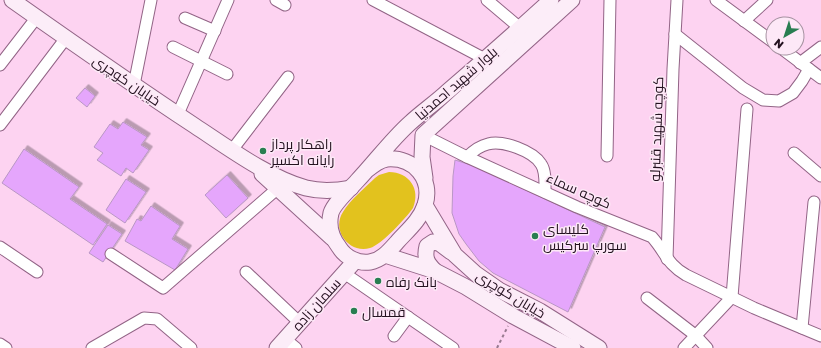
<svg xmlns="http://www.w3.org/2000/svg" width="821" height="348" viewBox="0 0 821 348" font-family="'Golos Text',Cairo,sans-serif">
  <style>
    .green { fill: #e2c21e }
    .building { fill: #e5a6fc; stroke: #b997c5; filter: url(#shadow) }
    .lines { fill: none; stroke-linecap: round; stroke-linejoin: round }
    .street-casing { stroke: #926486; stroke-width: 13 }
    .secondary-casing { stroke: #926486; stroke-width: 17 }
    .path { stroke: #97798f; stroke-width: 2; stroke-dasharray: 3 3; stroke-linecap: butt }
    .street { stroke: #fff; stroke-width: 11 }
    .secondary { stroke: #fcedf8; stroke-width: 15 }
    .poi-dot { fill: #287e51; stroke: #fde8f7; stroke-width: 1.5 }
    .labels { text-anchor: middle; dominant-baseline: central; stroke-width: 3; stroke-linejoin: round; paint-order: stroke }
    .street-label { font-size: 14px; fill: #23111f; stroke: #fde8f7 }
    .poi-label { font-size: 14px; fill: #23111f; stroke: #fde8f7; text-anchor: start }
  </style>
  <defs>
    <filter id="shadow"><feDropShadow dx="3.5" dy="-3.5" stdDeviation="0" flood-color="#0004"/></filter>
  </defs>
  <rect width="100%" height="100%" fill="#fdd3f1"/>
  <!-- green -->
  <path class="green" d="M 389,172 C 409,172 421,189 413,208 C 406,218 381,245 370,248 C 349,254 331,230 343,212 C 350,200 365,188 375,178 L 379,175 Z"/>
  <!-- building -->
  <g class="building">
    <polygon points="85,88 95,96 87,107 76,98"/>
    <polygon points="123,122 147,137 141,145 149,150 133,173 126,168 121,176 97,160 103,153 94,147 110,124 118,129"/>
    <polygon points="24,149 79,187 70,199 107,224 93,245 2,183"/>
    <polygon points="455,160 474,166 605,227 568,312 493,273 479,261 466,244 459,234 452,213 453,176"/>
    <polygon points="227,175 248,198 226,218 205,195"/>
    <polygon points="126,179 146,192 125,223 106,210"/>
    <polygon points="151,206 180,226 172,239 188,249 175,270 125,241 137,219 141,221"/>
    <polygon points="108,225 122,234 103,262 89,253"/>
  </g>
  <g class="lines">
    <!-- street casing -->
    <g class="street-casing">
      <g id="street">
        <polyline points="276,0 285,5"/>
        <polyline points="373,0 485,59"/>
        <polyline points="487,0 520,28"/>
        <polyline points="716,0 773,42"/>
        <polyline points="185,18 215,31"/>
        <polyline points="744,21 767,0"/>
        <polyline points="675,34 743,88 763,100 779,101 793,93 802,81 809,69"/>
        <polyline points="173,47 227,74"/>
        <polyline points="781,48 821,78"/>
        <polyline points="800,63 821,47"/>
        <polyline points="0,65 37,17"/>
        <polyline points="134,85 151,0"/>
        <polyline points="178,114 228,0"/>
        <polyline points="0,125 66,38"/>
        <path d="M 423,135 L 467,157 L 577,207 L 652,237 C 666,253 667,264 686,275 L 754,308 L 821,336"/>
        <polyline points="232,150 288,77"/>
        <polyline points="794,153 821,176"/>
        <polyline points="607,156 610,0"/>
        <path d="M 467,157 C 473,151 479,146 488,144 C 503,140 533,151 541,164 C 546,171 545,184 545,192"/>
        <polyline points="0,247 37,272"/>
        <polyline points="111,254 163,288 278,188"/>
        <polyline points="667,259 673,69 677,0"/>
        <polyline points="246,272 300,323"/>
        <polyline points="344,273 453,348"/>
        <polyline points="647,298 695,335 707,348"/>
        <polyline points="802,328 814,202"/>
        <polyline points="394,336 408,317"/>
        <polyline points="285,339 296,348"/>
        <polyline points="0,344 6,348"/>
        <polyline points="92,348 144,318 157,319 191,348"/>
        <polyline points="684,348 732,297 747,109"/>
      </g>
    </g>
    <!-- secondary casing -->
    <g class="secondary-casing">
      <g id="secondary">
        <path d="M 12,0 C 73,43 133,85 195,126 C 227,147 269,178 306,188 C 322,192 335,191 351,188"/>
        <path d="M 366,171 C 372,166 379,160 387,159 C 414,157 433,179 425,205 C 420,220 408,230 398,241 C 390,250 382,260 370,262 C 358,264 345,257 339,247 C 331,237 328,226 331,213 C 334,203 350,189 357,181 C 375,162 391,140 410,123 C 422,112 435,103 447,92 C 482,62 517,31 551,0"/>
        <polyline points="262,174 332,238"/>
        <polyline points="425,178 422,157 423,135 572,0"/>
        <polyline points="425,205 455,255 476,274 499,290 540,311 599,348"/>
        <polyline points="385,255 435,271 466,287 513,316 573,348"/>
        <path d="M 435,271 C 427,263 424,258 427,246 L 433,242 L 439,243 L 451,252"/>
        <polyline points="277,348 355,261"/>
      </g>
    </g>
    <!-- path -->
    <polyline class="path" points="497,348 508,326"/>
    <!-- street -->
    <use href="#street" class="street"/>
    <!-- secondary -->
    <use href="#secondary" class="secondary"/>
  </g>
  <!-- markers -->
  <g class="poi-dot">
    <circle cx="263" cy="151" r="4"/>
    <circle cx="535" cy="236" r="4"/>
    <circle cx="378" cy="281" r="4"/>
    <circle cx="354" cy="311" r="4"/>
  </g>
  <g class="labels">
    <!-- street labels -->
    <g class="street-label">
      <text transform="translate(127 80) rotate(34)">خیابان کوچری</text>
      <text transform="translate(456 83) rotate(-41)">بلوار شهید احمدنیا</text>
      <text transform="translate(656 129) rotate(-88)">کوچه شهید قنبرلو</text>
      <text transform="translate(579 190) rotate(24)">کوچه سماء</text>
      <text transform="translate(511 294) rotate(31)">خیابان کوچری</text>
      <text transform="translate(316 304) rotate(-48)">سلمان زاده</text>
    </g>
    <!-- poi labels -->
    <g class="poi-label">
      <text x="271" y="143">راهکار پرداز<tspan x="271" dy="16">رایانه اکسیر</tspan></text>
      <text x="543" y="228">کلیسای<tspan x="543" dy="16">سورپ سرکیس</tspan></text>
      <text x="386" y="281">بانک رفاه</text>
      <text x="362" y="311">قمسال</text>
    </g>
  </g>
  <!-- north arrow -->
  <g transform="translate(785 36) rotate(219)"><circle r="19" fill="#fde8f7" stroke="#a692a1"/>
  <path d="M0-3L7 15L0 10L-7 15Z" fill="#287e51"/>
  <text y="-6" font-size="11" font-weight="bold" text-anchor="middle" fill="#23111f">N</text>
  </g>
</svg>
